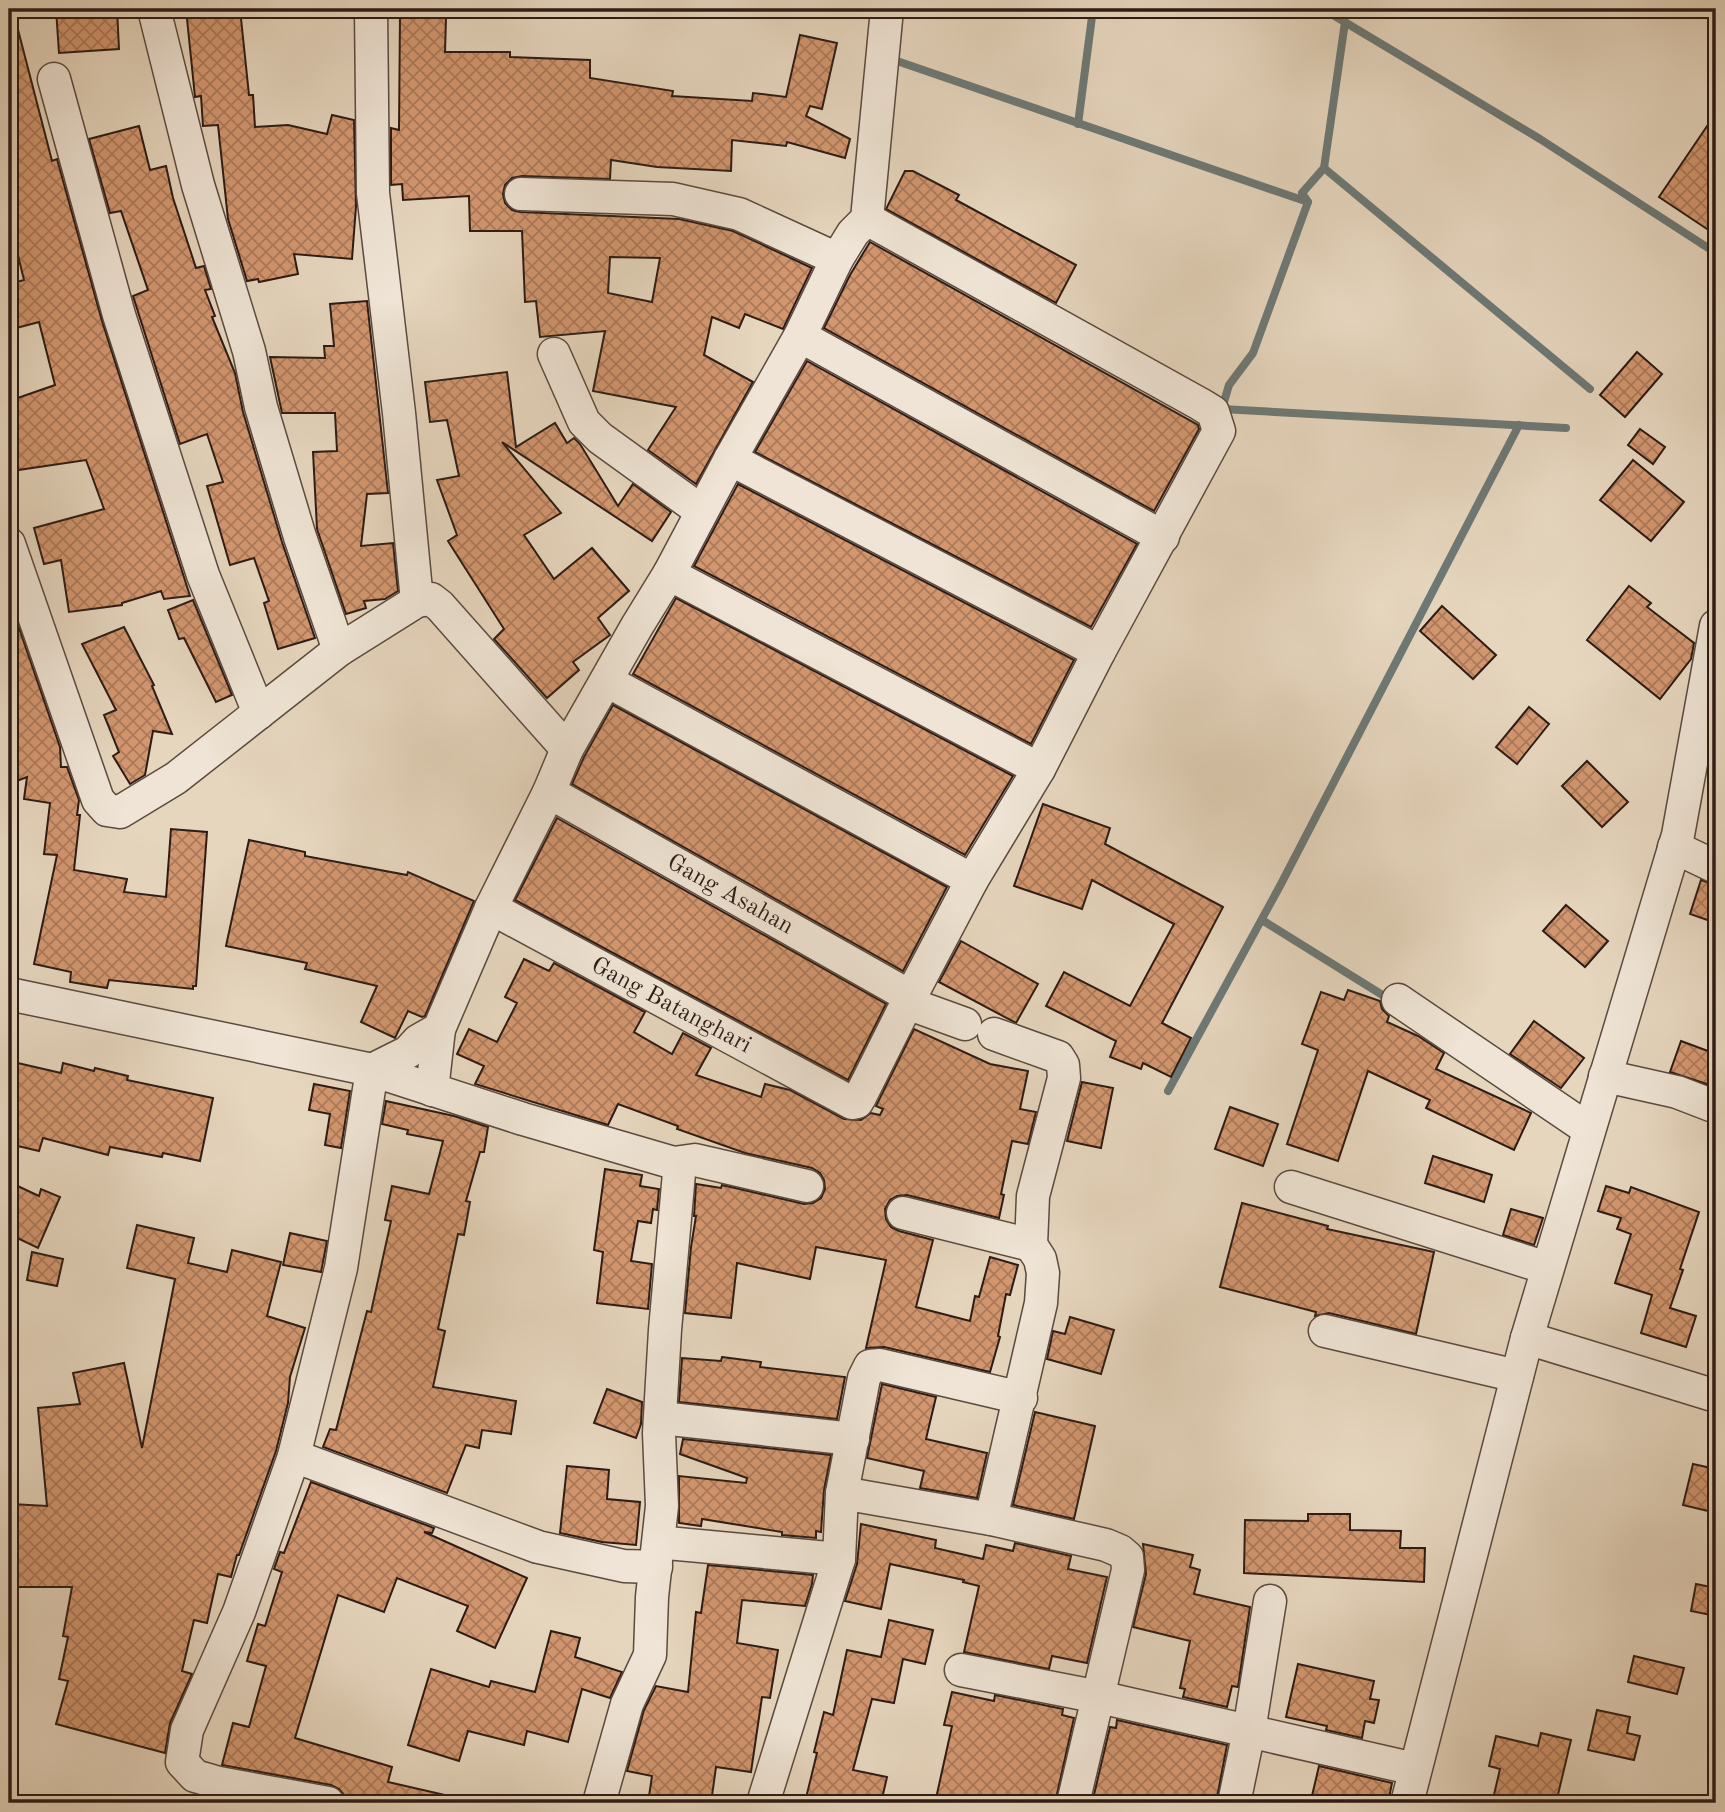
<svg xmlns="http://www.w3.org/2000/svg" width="1725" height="1812" viewBox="0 0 1725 1812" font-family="'Old Standard TT',serif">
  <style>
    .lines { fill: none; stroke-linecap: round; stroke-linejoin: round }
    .stream { stroke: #6d7976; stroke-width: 8 }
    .building { fill: url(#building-cross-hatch); stroke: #2d1b15; stroke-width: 2; fill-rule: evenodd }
    .street-casing { stroke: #5b4a3f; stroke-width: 35 }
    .street { stroke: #efe4d5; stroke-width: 32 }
    .labels { text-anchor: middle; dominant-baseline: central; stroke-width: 5; stroke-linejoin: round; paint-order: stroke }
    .street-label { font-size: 24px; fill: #2d1b15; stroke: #efe4d5 }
  </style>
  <defs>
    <pattern id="building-cross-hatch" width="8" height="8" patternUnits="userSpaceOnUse" patternTransform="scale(1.75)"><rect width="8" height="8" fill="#d3976f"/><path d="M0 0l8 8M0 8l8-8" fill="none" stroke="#ac7a5a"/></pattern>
  </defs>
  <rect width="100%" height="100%" fill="#e6d6be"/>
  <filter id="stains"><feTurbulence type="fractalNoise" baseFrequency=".00286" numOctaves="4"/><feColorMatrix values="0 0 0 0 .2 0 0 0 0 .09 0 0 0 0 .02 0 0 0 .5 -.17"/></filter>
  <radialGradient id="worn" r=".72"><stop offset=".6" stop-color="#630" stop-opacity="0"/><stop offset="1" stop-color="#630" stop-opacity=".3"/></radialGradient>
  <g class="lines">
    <!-- stream -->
    <g class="stream">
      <polyline points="1323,9 1540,139 1716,253"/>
      <polyline points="894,60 1308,202"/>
      <polyline points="1078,124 1093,9"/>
      <polyline points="1324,168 1590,389"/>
      <polyline points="1222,409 1566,428"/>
      <polyline points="1221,412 1229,385 1253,353 1308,202 1302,193 1324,168 1345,22"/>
      <polyline points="1262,920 1384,996"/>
      <polyline points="1168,1091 1281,884 1519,425"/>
    </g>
  </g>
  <!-- building -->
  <g class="building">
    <polygon points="56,9 117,9 119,49 59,53"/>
    <polygon points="186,9 240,9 249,95 253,95 255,127 288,125 327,134 332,115 354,120 356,206 352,259 294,254 298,274 259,282 258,279 247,281 228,219 218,125 203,126 201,96 195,97"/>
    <path d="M 400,16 L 446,18 L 445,52 L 510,52 L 510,57 L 590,60 L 590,78 L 673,91 L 672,96 L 752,101 L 753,93 L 786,97 L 800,35 L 837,43 L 822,109 L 810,106 L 806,116 L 850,139 L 845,158 L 787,142 L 786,146 L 732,140 L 731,171 L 657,167 L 611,160 L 610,179 L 522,176 L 512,178 L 505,185 L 503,194 L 505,203 L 512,210 L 520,212 L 679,219 L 733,231 L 812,268 L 783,329 L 745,314 L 739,328 L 712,317 L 704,355 L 753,382 L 696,484 L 648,450 L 676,407 L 593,391 L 605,331 L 540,337 L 536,301 L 525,302 L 522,231 L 470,231 L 469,196 L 403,200 L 402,184 L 391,185 L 391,128 L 399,130 ZM 610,257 L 660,258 L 652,302 L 608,293 Z"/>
    <polygon points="16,22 52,161 57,159 102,321 190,596 164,599 161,591 122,603 122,605 69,612 61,560 44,564 34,528 104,509 86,460 18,470 15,447 9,431 9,401 55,385 39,322 9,330 9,284 24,280 9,219 9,23"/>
    <polygon points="1716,113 1716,235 1659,197"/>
    <polygon points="139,126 150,170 166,166 173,198 196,268 204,266 211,289 205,290 215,316 212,317 235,373 243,412 282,542 315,638 278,649 264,603 269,601 254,558 230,565 207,486 223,482 207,434 180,444 133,296 148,290 121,211 110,213 89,139"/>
    <polygon points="905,171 913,171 959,195 956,200 1076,265 1056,303 886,209"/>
    <polygon points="870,242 1198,425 1199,429 1154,511 824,328 850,275"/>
    <polygon points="367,301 388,493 367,494 361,546 393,543 398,591 385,599 364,601 366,608 346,614 317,529 313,452 337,451 335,413 282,413 270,357 325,358 324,346 334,346 330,304"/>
    <polygon points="1637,352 1662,374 1625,417 1600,395"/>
    <polygon points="807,361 1137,544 1091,627 755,452"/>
    <polygon points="507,372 516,447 555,423 567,443 574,438 580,444 618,506 633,484 671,512 652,541 502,442 561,513 524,535 554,579 592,548 629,591 598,618 610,635 573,662 579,670 547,698 494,639 504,629 448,541 457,535 437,480 459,476 447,420 430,422 425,382"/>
    <polygon points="1640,429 1665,447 1653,464 1628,445"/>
    <polygon points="1633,460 1684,502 1651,541 1600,500"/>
    <polygon points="738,484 1074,660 1031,744 694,566"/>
    <polygon points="1629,586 1651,603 1647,607 1694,643 1691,659 1660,699 1587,640"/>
    <polygon points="676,598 1013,776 965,855 633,674"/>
    <polygon points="9,599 60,747 61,767 67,767 79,800 77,815 80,815 74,870 127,879 124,892 166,897 171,829 207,832 196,986 193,986 193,989 109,980 107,988 70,982 71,972 34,964 57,855 44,854 50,803 24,799 27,777 9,784 9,735 17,732 16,702 9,683"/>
    <polygon points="193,600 232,695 216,702 184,638 179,639 168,610"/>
    <polygon points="1442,606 1496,655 1473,679 1420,631"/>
    <polygon points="124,627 154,685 152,686 172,734 153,731 145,775 130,784 113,756 119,752 104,715 116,710 82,644"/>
    <polygon points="613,705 947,887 903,971 572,784 584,757"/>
    <polygon points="1529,707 1549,724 1517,764 1496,747"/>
    <polygon points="1587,761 1628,802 1602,827 1562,786"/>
    <polygon points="1043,804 1110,828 1105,844 1223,907 1162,1023 1191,1038 1171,1077 1143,1063 1141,1069 1110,1057 1116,1041 1046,1006 1064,972 1130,1006 1174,924 1092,880 1082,909 1014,886"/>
    <polygon points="557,818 886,1004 848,1080 515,900"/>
    <polygon points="249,840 305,852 305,856 407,875 408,872 474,901 425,1016 422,1017 408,1011 395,1038 361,1022 377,986 305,969 307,963 226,946"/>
    <polygon points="1701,880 1716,885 1716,923 1690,914"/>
    <polygon points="1566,905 1608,941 1585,967 1543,931"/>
    <polygon points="961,941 1038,984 1016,1023 939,982"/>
    <polygon points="524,959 549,971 554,963 645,1012 634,1032 672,1054 683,1033 711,1048 696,1075 761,1097 765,1084 790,1090 844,1119 861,1120 871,1113 880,1115 883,1109 876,1106 914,1029 990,1064 1028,1071 1020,1109 1036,1112 1028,1144 1012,1141 1001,1194 1004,1195 999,1218 907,1195 897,1196 890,1200 885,1209 886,1219 891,1227 899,1231 933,1240 916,1307 970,1321 975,1296 979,1297 990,1257 1018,1265 1010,1295 1006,1294 998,1336 1000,1337 990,1372 884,1347 866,1348 886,1260 816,1247 810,1279 737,1263 731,1318 685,1313 691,1247 696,1216 694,1216 696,1184 721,1188 722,1185 804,1204 813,1203 821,1198 825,1189 824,1180 820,1173 812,1168 745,1153 677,1129 678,1126 618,1104 608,1125 475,1084 484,1066 457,1054 469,1029 497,1042 517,1003 505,997"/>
    <polygon points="1348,990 1380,1001 1382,1009 1389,1016 1387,1022 1418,1036 1444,1053 1436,1069 1531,1113 1514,1150 1426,1108 1430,1100 1368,1071 1338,1161 1287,1144 1318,1050 1302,1044 1321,992 1344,1000"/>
    <polygon points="1534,1021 1584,1058 1561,1088 1510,1054"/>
    <polygon points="1681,1041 1716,1054 1716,1087 1670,1072"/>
    <polygon points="9,1061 61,1073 63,1063 94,1071 95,1068 128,1076 127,1080 213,1098 200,1161 163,1153 162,1157 110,1147 108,1155 43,1138 39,1151 9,1144"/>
    <polygon points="1082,1082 1113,1088 1101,1148 1067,1141"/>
    <polygon points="314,1084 350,1091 341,1148 325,1145 330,1114 309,1110"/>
    <polygon points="386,1101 454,1116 488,1127 484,1152 480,1152 466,1201 470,1202 464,1235 458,1234 438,1329 445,1331 433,1387 516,1401 511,1434 482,1430 479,1448 466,1445 447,1493 323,1447 330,1429 336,1430 367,1311 371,1312 391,1221 385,1220 392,1186 429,1194 443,1141 407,1134 408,1130 382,1124"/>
    <polygon points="1230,1107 1278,1124 1263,1166 1215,1149"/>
    <polygon points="1433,1156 1492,1175 1484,1202 1425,1183"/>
    <polygon points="605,1169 642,1175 640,1186 659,1189 657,1210 653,1209 651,1223 638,1221 631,1261 652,1264 648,1309 597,1303 603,1252 594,1250"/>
    <polygon points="9,1182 39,1196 41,1189 60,1197 38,1248 9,1234"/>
    <polygon points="1606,1186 1629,1193 1631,1187 1699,1212 1680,1269 1683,1270 1670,1308 1696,1316 1686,1347 1641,1333 1652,1295 1615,1283 1631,1234 1617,1229 1621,1218 1598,1211"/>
    <polygon points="1242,1203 1328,1226 1327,1229 1434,1252 1416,1334 1329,1313 1315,1316 1316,1312 1220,1287"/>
    <polygon points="1511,1209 1543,1218 1534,1245 1503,1235"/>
    <polygon points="137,1225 194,1238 188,1263 227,1272 232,1250 281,1262 267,1316 305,1328 290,1377 288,1403 276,1451 239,1555 237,1555 231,1577 218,1574 207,1623 194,1620 182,1671 192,1674 170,1723 165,1753 56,1724 68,1681 59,1679 68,1637 63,1636 72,1587 14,1587 14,1554 10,1554 12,1504 47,1506 38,1408 80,1404 73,1373 124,1363 142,1448 175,1279 127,1268"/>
    <polygon points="290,1233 327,1241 321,1272 283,1265"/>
    <polygon points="32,1252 63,1259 57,1286 27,1280"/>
    <polygon points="1070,1317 1114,1330 1101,1374 1047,1359 1053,1331 1065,1334"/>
    <polygon points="722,1357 761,1362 760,1367 845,1377 837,1419 679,1402 682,1358 721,1361"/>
    <polygon points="882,1384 936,1397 926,1439 987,1453 977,1498 920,1488 924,1471 867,1458"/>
    <polygon points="607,1389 642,1402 641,1424 636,1438 594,1423"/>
    <polygon points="1035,1412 1095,1426 1074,1519 1013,1505"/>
    <polygon points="683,1439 831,1455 824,1490 821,1532 816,1531 816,1538 782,1535 782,1532 702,1519 701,1526 679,1523 679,1476 746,1483 747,1478 680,1454"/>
    <polygon points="1693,1464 1716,1469 1716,1513 1683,1505"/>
    <polygon points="567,1466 609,1470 607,1499 640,1502 636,1545 602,1542 560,1533"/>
    <polygon points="311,1482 434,1528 432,1533 424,1532 527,1578 495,1648 457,1631 468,1606 397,1578 384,1612 338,1595 295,1738 392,1767 388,1782 445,1795 444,1803 369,1803 345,1796 339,1789 331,1785 222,1765 233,1723 249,1727 266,1666 247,1661 258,1624 265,1626 282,1572 274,1569 280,1552 284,1553"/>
    <polygon points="1308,1514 1350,1514 1350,1530 1401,1531 1400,1548 1425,1548 1424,1582 1244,1573 1245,1520 1308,1521"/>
    <polygon points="861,1524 936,1540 935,1548 983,1559 986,1545 1013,1551 1015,1543 1071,1556 1068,1569 1107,1577 1087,1663 1052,1656 1049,1669 964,1652 979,1586 963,1582 964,1580 890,1564 881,1609 845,1601 857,1564"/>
    <polygon points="1143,1544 1193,1555 1190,1567 1200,1570 1194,1594 1250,1607 1238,1687 1232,1686 1227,1707 1183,1697 1185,1689 1180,1688 1190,1641 1133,1627 1146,1574"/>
    <polygon points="708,1565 813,1575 812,1584 805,1606 742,1600 737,1643 778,1650 770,1698 762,1697 751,1772 716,1767 711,1803 648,1803 652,1776 627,1771 644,1710 656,1686 688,1692 696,1612 701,1613"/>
    <polygon points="1696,1584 1716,1588 1716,1616 1691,1611"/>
    <polygon points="889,1620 933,1630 925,1664 903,1659 894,1703 872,1699 853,1770 887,1777 881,1803 828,1803 806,1798 817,1753 814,1752 824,1712 833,1715 847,1650 881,1657"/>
    <polygon points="551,1631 580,1638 575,1657 622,1672 610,1698 582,1689 568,1742 527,1731 524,1745 468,1731 459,1761 408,1745 431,1669 489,1687 491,1681 535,1692"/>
    <polygon points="1634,1656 1684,1668 1677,1694 1628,1682"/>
    <polygon points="1298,1664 1374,1681 1370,1699 1379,1700 1374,1723 1365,1721 1362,1738 1326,1730 1327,1726 1286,1717"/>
    <polygon points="952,1692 994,1701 995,1695 1063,1709 1062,1715 1074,1718 1055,1803 935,1803 952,1726 944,1725"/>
    <polygon points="1597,1710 1630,1717 1627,1733 1640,1736 1634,1760 1588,1750"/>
    <polygon points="1117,1720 1227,1745 1216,1803 1092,1803 1110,1727 1116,1728"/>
    <polygon points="1541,1733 1571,1740 1556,1803 1492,1803 1500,1769 1489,1766 1496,1736 1538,1746"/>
    <polygon points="1319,1766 1392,1783 1388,1803 1326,1803 1311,1800"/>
  </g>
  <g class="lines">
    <!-- street casing -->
    <g class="street-casing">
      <g id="street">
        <polyline points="154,9 198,185 249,351 261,407 300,537 339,650"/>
        <polyline points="371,9 373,193 399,413 417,601"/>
        <polyline points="54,79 119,315 203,575 259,713"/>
        <polyline points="521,194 673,199 739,214 837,259"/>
        <polyline points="800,336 1163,537"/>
        <polyline points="554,354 584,422 600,438 701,511"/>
        <polyline points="730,459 1099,652"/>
        <polyline points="9,544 98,800 107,810 120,812 176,778 339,650 417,601 431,599 440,606 567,749"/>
        <polyline points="669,574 1039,769"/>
        <polyline points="607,681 972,880"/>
        <polyline points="549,792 911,997"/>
        <polyline points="1674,847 1716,867"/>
        <polyline points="491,908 852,1103 857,1102 860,1097 902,1013 972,880 1039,769 1099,652 1219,431 1213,412 1200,404 867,219"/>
        <polyline points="9,994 372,1070 408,1052 418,1041 439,1029 491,908 549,792 567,749 637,626 669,574 730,459 800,336 837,259 853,233 867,219 887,9"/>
        <polyline points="1398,1000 1588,1129"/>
        <polyline points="907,1003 965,1024"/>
        <polyline points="1605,1076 1677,1092 1716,1107"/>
        <polyline points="432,1090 439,1029"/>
        <polyline points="1291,1187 1547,1268"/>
        <polyline points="903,1213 1031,1245"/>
        <polyline points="1325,1331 1517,1376"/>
        <polyline points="1527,1338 1716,1396"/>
        <polyline points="670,1419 853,1439"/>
        <polyline points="294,1456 538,1547 624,1566 656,1567"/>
        <polyline points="842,1493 991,1519 1106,1545 1120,1551 1127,1557 1128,1570 1073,1803"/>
        <polyline points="991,1519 1041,1303 1043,1273 1040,1259 1031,1245 1033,1196 1064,1078 1063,1065 1058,1057 994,1034"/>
        <polyline points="667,1543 839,1559 842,1493 864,1378 870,1366 880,1365 1021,1398"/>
        <polyline points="961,1670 1099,1697 1415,1769"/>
        <polyline points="328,1803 219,1783 195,1776 182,1762 187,1730 239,1612 294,1456 341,1268 372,1070 523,1119 674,1163 695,1160 807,1186"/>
        <polyline points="599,1803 627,1704 650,1655 652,1597 662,1506 659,1433 665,1330 679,1173 674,1163"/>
        <polyline points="763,1803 839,1559"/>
        <polyline points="1234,1803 1249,1731 1270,1601"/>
        <polyline points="1407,1803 1527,1338 1678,835 1716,626"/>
      </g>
    </g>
    <!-- street -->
    <use href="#street" class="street"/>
  </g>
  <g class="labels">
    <!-- street labels -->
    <g class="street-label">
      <text transform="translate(730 895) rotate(29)">Gang Asahan</text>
      <text transform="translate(671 1006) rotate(28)">Gang Batanghari</text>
    </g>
  </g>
  <!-- margin -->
  <rect width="1725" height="1812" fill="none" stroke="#e6d6be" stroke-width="35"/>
  <rect x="10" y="10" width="1704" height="1791" fill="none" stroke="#2d1b15" stroke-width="3.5"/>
  <rect x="18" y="18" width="1690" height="1777" fill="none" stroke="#2d1b15" stroke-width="2"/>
  <rect width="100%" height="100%" filter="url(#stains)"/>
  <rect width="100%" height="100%" fill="url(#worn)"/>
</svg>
